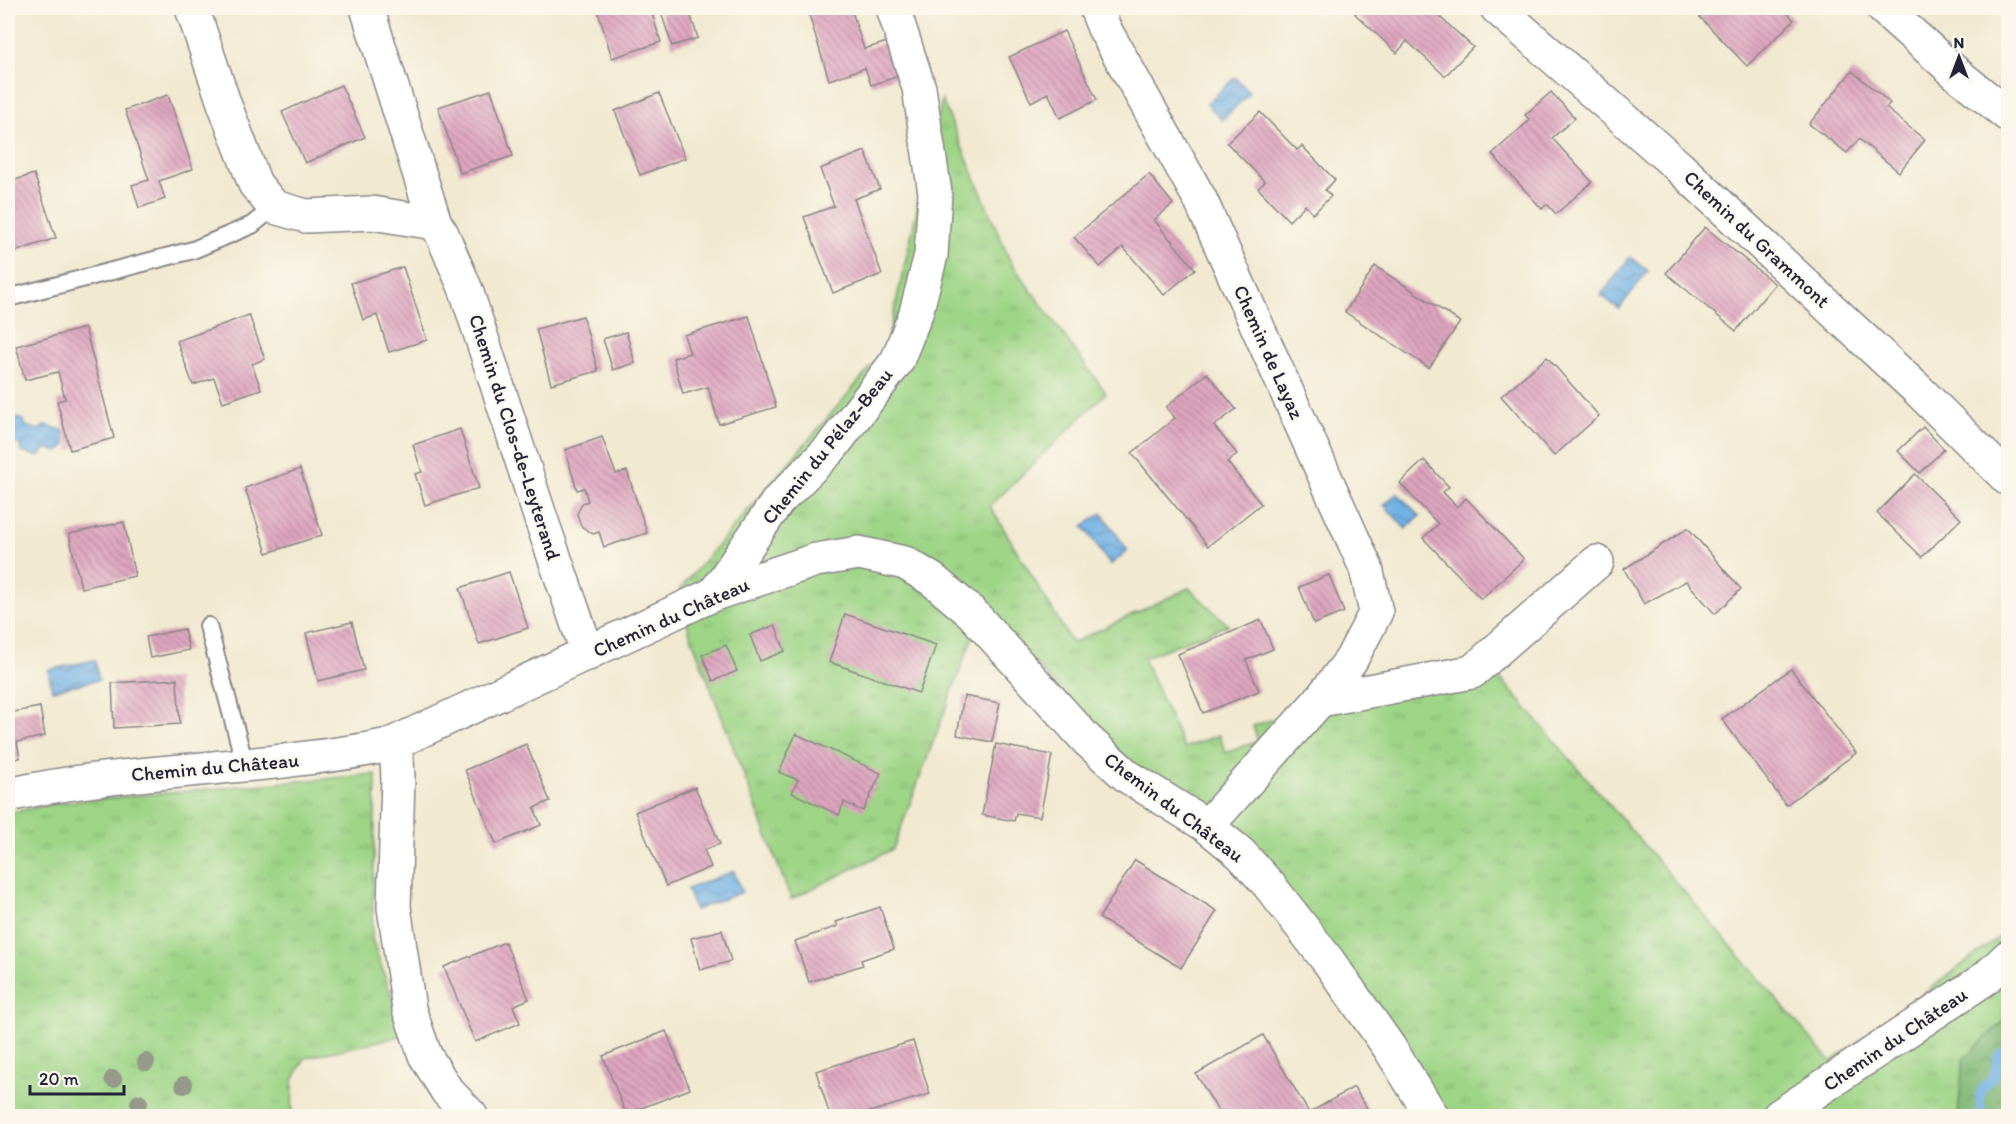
<svg xmlns="http://www.w3.org/2000/svg" width="2016" height="1124" viewBox="0 0 2016 1124" font-family="Itim,sans-serif">
  <style>
    .grass { fill: url(#grass-tufts); stroke: #607b60; stroke-width: 1.5 }
    .forest { fill: url(#forest-crowns); stroke: #506c56; stroke-width: 1.5 }
    .water { fill: url(#water-waves); stroke: #4a6a90; stroke-width: 1.5 }
    .lines { fill: none; stroke-linecap: round; stroke-linejoin: round }
    .stream { stroke: #71b1e4; stroke-width: 9 }
    .building { fill: url(#building-back-hatch) }
    .service-casing { stroke: #8a8686; stroke-width: 20 }
    .minor-casing { stroke: #8a8686; stroke-width: 36 }
    .tertiary-casing { stroke: #8a8686; stroke-width: 36 }
    .service { stroke: #fff; stroke-width: 16 }
    .minor { stroke: #fff; stroke-width: 33 }
    .tertiary { stroke: #fff; stroke-width: 33 }
    .tree { fill: #94998a }
    .labels { text-anchor: middle; dominant-baseline: central; stroke-width: 4.5; stroke-linejoin: round; paint-order: stroke }
    .street-label { font-size: 20px; fill: #22223b; stroke: #fbf7ec }
  </style>
  <defs>
    <pattern id="grass-tufts" width="24" height="20" patternUnits="userSpaceOnUse" patternTransform="scale(1.5)"><rect width="24" height="20" fill="#9dd485"/><path d="M3 7l-1-3M5 7V3M7 7l1-3M15 17l-1-3M17 17v-4M19 17l1-3" fill="none" stroke="#87b674"/></pattern>
    <pattern id="forest-crowns" width="20" height="18" patternUnits="userSpaceOnUse" patternTransform="scale(1.5)"><rect width="20" height="18" fill="#7eb672"/><path d="M2 6a3 3 0 1 1 6 0M12 15a3 3 0 1 1 6 0" fill="none" stroke="#67945f"/></pattern>
    <pattern id="water-waves" width="16" height="10" patternUnits="userSpaceOnUse" patternTransform="scale(1.5)"><rect width="16" height="10" fill="#71b1e4"/><path d="M0 5q4-4 8 0t8 0" fill="none" stroke="#5c90ba"/></pattern>
    <pattern id="building-back-hatch" width="6" height="6" patternUnits="userSpaceOnUse" patternTransform="scale(1.5)"><rect width="6" height="6" fill="#dea5bf"/><path d="M-1 5l2 2M0 0l6 6M5-1l2 2" fill="none" stroke="#b4869c"/></pattern>
  </defs>
  <rect width="100%" height="100%" fill="#fbf7ec"/>
  <filter id="ink" filterUnits="userSpaceOnUse"><feTurbulence type="fractalNoise" baseFrequency=".0167" numOctaves="2"/><feDisplacementMap in="SourceGraphic" scale="12" xChannelSelector="R" yChannelSelector="G"/><feConvolveMatrix kernelMatrix="1 2 1 2 8 2 1 2 1" color-interpolation-filters="sRGB"/></filter>
  <filter id="wash" filterUnits="userSpaceOnUse"><feTurbulence type="fractalNoise" baseFrequency=".008" numOctaves="4" result="noise"/><feDisplacementMap in="SourceGraphic" scale="24" xChannelSelector="R" yChannelSelector="G"/><feGaussianBlur stdDeviation="1.35" result="paint"/><feColorMatrix in="noise" values="0 0 0 0 0 0 0 0 0 0 0 0 0 0 0 0 0 1.4 0 .05"/><feComposite in="paint" operator="in"/></filter>
  <g filter="url(#wash)">
    <rect width="100%" height="100%" fill="#f1e9d0"/>
    <!-- grass -->
    <g class="grass">
      <polygon points="942,100 1011,263 1106,393 990,506 1072,643 1189,588 1228,625 1143,658 1184,748 1219,735 1226,753 1258,741 1253,726 1287,714 1285,710 1489,665 1831,1062 2008,931 2008,1017 1964,1059 1958,1116 1445,1116 1205,810 1134,767 983,609 893,849 791,899 689,631 680,589 885,351"/>
      <polygon points="376,774 372,939 405,1035 305,1058 293,1080 292,1116 8,1116 8,813 57,803"/>
    </g>
    <!-- forest -->
    <polygon class="forest" points="2008,1017 2008,1116 1958,1116 1963,1059"/>
    <!-- water -->
    <g class="water">
      <polygon points="1235,77 1250,93 1222,120 1207,104"/>
      <polygon points="1630,257 1648,271 1619,309 1601,295"/>
      <polygon points="8,415 23,420 26,426 39,430 45,425 63,430 66,445 58,452 46,448 39,457 21,452 20,444 8,441"/>
      <polygon points="1397,493 1420,516 1406,529 1384,505"/>
      <polygon points="1102,513 1128,551 1110,565 1083,526"/>
      <polygon points="95,660 99,680 52,690 48,670"/>
      <polygon points="734,871 742,892 695,910 687,889"/>
    </g>
    <g class="lines">
      <!-- stream -->
      <path class="stream" d="M 1982,1116 C 1981,1108 1977,1096 1983,1088 C 1985,1084 1991,1081 1993,1077 C 2000,1064 1990,1057 2008,1050"/>
    </g>
    <g id="blocks">
      <!-- building -->
      <g class="building">
        <polygon points="597,8 650,8 661,42 612,58"/>
        <polygon points="674,8 688,8 698,38 672,46 661,12"/>
        <polygon points="807,8 851,8 864,49 891,41 902,75 871,85 865,68 829,80"/>
        <polygon points="1360,8 1430,8 1473,47 1445,76 1407,41 1397,53 1355,14"/>
        <polygon points="1697,8 1782,8 1794,20 1747,66 1694,11"/>
        <polygon points="1064,31 1097,100 1060,118 1048,93 1031,102 1009,57"/>
        <polygon points="1852,71 1890,103 1886,108 1925,140 1899,172 1859,139 1847,153 1809,124"/>
        <polygon points="341,85 365,137 305,163 282,112"/>
        <polygon points="491,90 513,156 460,173 438,107"/>
        <polygon points="1551,92 1575,118 1552,138 1592,182 1556,214 1547,204 1542,209 1492,154 1530,120 1525,115"/>
        <polygon points="659,93 685,158 640,175 615,111"/>
        <polygon points="168,95 193,169 159,181 165,199 139,208 132,185 149,180 125,110"/>
        <polygon points="1260,112 1297,150 1302,146 1335,180 1325,190 1331,196 1313,214 1305,205 1289,221 1258,188 1265,182 1227,143"/>
        <polygon points="865,151 880,189 854,199 882,274 833,293 804,217 834,206 820,169"/>
        <polygon points="8,170 12,181 34,174 56,238 11,253 8,242"/>
        <polygon points="1149,174 1173,204 1154,220 1195,269 1164,295 1123,247 1100,267 1074,237"/>
        <polygon points="1705,227 1775,284 1736,331 1666,273"/>
        <polygon points="1375,266 1460,322 1429,368 1345,312"/>
        <polygon points="403,267 427,340 389,352 377,315 363,320 351,283"/>
        <polygon points="249,315 265,359 252,364 261,389 223,402 214,378 193,385 177,341"/>
        <polygon points="583,316 598,371 551,384 536,329"/>
        <polygon points="749,316 776,407 719,424 708,387 683,394 673,358 690,353 684,335"/>
        <polygon points="85,328 114,438 70,450 57,401 65,399 58,372 25,380 16,346"/>
        <polygon points="626,332 635,363 613,370 603,339"/>
        <polygon points="1547,357 1599,416 1554,456 1501,396"/>
        <polygon points="1207,373 1236,409 1214,426 1237,454 1227,462 1261,504 1208,546 1132,453 1175,418 1166,407"/>
        <polygon points="1923,427 1944,449 1920,473 1898,451"/>
        <polygon points="460,429 479,488 425,505 415,474 422,472 413,445"/>
        <polygon points="602,437 616,474 627,471 647,533 604,547 599,532 593,534 581,526 577,514 582,503 588,501 584,488 577,490 565,450"/>
        <polygon points="1424,460 1449,487 1443,492 1457,507 1466,498 1524,559 1481,599 1423,538 1438,524 1400,483"/>
        <polygon points="300,469 322,535 267,553 245,488"/>
        <polygon points="1915,474 1961,519 1922,557 1877,513"/>
        <polygon points="124,522 135,576 81,588 69,534"/>
        <polygon points="1688,528 1741,589 1715,614 1686,581 1644,604 1624,569"/>
        <polygon points="509,572 528,628 479,644 460,588"/>
        <polygon points="1329,575 1344,612 1314,624 1299,587"/>
        <polygon points="845,614 936,645 919,693 829,662"/>
        <polygon points="1261,620 1273,649 1246,660 1259,691 1203,713 1178,654"/>
        <polygon points="352,622 364,670 318,681 306,633"/>
        <polygon points="775,625 785,651 760,661 750,635"/>
        <polygon points="184,629 189,650 150,658 146,637"/>
        <polygon points="726,645 737,671 713,681 702,655"/>
        <polygon points="1791,669 1856,753 1786,805 1722,719"/>
        <polygon points="177,679 180,724 114,728 112,683"/>
        <polygon points="964,696 1000,703 992,742 957,735"/>
        <polygon points="40,707 45,736 17,742 20,758 8,760 8,713"/>
        <polygon points="796,734 881,773 863,811 844,802 839,815 792,793 798,780 779,772"/>
        <polygon points="526,744 550,801 534,808 541,825 496,844 465,770"/>
        <polygon points="996,744 1052,755 1040,817 1016,813 1014,821 982,815"/>
        <polygon points="695,787 720,844 704,850 711,867 666,886 635,812"/>
        <polygon points="1135,860 1217,911 1181,968 1099,918"/>
        <polygon points="880,907 894,949 861,960 863,965 809,982 795,941 838,926 836,922"/>
        <polygon points="722,930 731,961 700,970 691,938"/>
        <polygon points="505,942 529,999 513,1006 520,1023 475,1042 444,967"/>
        <polygon points="666,1031 690,1089 626,1114 603,1056"/>
        <polygon points="1263,1035 1309,1113 1354,1087 1372,1116 1221,1116 1196,1074"/>
        <polygon points="913,1041 930,1094 856,1116 830,1116 816,1071"/>
      </g>
    </g>
  </g>
  <g filter="url(#ink)">
    <use href="#blocks" fill-opacity="0" stroke="#8a8686" stroke-width="1.5"/>
    <g class="lines">
      <!-- service casing -->
      <g class="service-casing">
        <g id="service">
          <polyline points="8,298 193,250 252,225 274,207"/>
          <polyline points="208,626 245,765"/>
        </g>
      </g>
      <!-- minor casing -->
      <g class="minor-casing">
        <g id="minor">
          <polyline points="192,8 224,103 255,184 274,207 306,216 372,213 435,223 442,234 466,290 540,516 588,654"/>
          <polyline points="367,8 435,223"/>
          <polyline points="1096,8 1104,28 1200,199 1366,568 1376,612 1351,660 1320,700 1207,826"/>
          <polyline points="1497,8 1679,167 1917,389 2008,479"/>
          <polyline points="714,594 778,501 831,448 897,361 916,313 931,255 935,193 919,88 893,8"/>
          <polyline points="1320,700 1472,672 1597,562"/>
          <polyline points="392,744 397,760 398,779 394,907 409,1009 425,1055 447,1091 471,1116"/>
          <path d="M 8,795 C 99,775 192,771 284,761 C 321,756 357,753 392,744 L 714,594 L 816,560 L 859,553 L 905,563 L 933,580 L 972,613 L 1087,740 L 1127,776 L 1207,826 L 1241,854 L 1269,885 L 1329,962 L 1389,1047 L 1432,1116"/>
          <polyline points="1779,1116 1986,978 2008,957"/>
        </g>
      </g>
      <!-- tertiary casing -->
      <g class="tertiary-casing">
        <polyline id="tertiary" points="1883,8 1957,74 2008,115"/>
      </g>
      <!-- service -->
      <use href="#service" class="service"/>
      <!-- minor -->
      <use href="#minor" class="minor"/>
      <!-- tertiary -->
      <use href="#tertiary" class="tertiary"/>
    </g>
    <!-- trees -->
    <g class="tree">
      <circle cx="146" cy="1062" r="9"/>
      <circle cx="113" cy="1079" r="9"/>
      <circle cx="184" cy="1085" r="9"/>
      <circle cx="139" cy="1103" r="9"/>
    </g>
  </g>
  <g class="labels">
    <!-- street labels -->
    <g class="street-label">
      <text transform="translate(1757 239) rotate(43)">Chemin du Grammont</text>
      <text transform="translate(1269 352) rotate(66)">Chemin de Layaz</text>
      <text transform="translate(515 437) rotate(72)">Chemin du Clos-de-Leyterand</text>
      <text transform="translate(827 446) rotate(-51)">Chemin du Pélaz-Beau</text>
      <text transform="translate(671 617) rotate(-24)">Chemin du Château</text>
      <text transform="translate(215 767) rotate(-5)">Chemin du Château</text>
      <text transform="translate(1174 807) rotate(37)">Chemin du Château</text>
      <text transform="translate(1895 1039) rotate(-34)">Chemin du Château</text>
    </g>
  </g>
  <!-- margin -->
  <rect width="2016" height="1124" fill="none" stroke="#fbf7ec" stroke-width="30"/>
  <!-- north arrow -->
  <g transform="translate(1959 57)" stroke="#fbf7ec" stroke-width="4.5" paint-order="stroke">
  <path d="M0-4.5L10 22L0 15L-10 22Z" fill="#22223b"/>
  <text y="-9" font-size="16" font-weight="bold" text-anchor="middle" fill="#22223b">N</text>
  </g>
  <!-- scale -->
  <path d="M30 1085v9h94v-9" fill="none" stroke="#22223b" stroke-width="3"/>
  <text x="39" y="1085" font-size="18" fill="#22223b" stroke="#fbf7ec" stroke-width="4.5" paint-order="stroke">20 m</text>
</svg>
